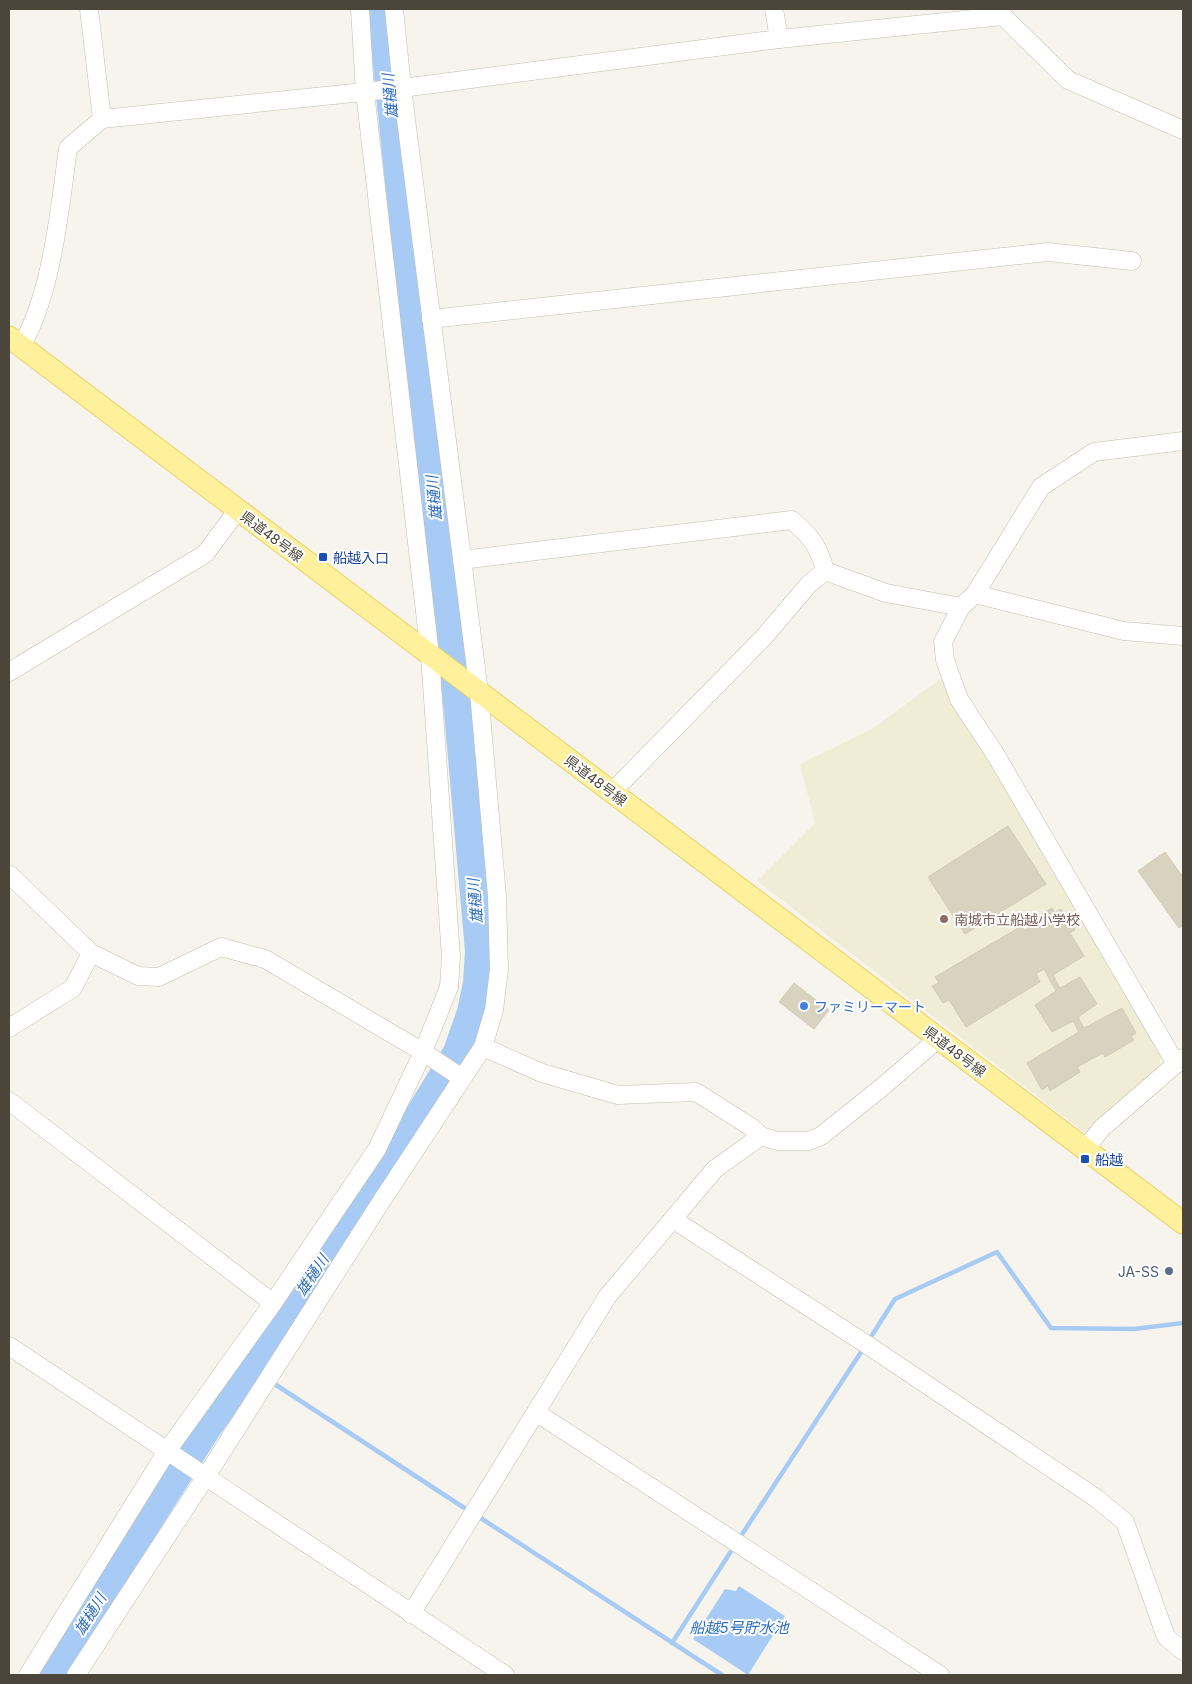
<svg xmlns="http://www.w3.org/2000/svg" width="1192" height="1684" viewBox="0 0 1192 1684" font-family="Inter,'Noto Sans JP',sans-serif">
  <style>
    .education { fill: #f0ecd5 }
    .water { fill: #a7cbf4 }
    .lines { fill: none; stroke-linecap: round; stroke-linejoin: round }
    .stream { stroke: #a7cbf4; stroke-width: 4.5 }
    .river { stroke: #a7cbf4; stroke-width: 28 }
    .building { fill: #d9d2c0; stroke: #d4cbb3 }
    .minor-casing { stroke: #c3bead; stroke-width: 19 }
    .major-casing { stroke: #e9d367; stroke-width: 23 }
    .minor { stroke: #fff; stroke-width: 18 }
    .major { stroke: #fff09c; stroke-width: 21 }
    .transit-dot { fill: #1a4fb4; stroke: #fff; stroke-width: 2 }
    .education-dot { fill: #8d6e63; stroke: #fff; stroke-width: 2 }
    .shop-dot { fill: #3f7fe0; stroke: #fff; stroke-width: 2 }
    .service-dot { fill: #5c6f8a; stroke: #fff; stroke-width: 2 }
    .labels { text-anchor: middle; dominant-baseline: central; stroke-width: 4; stroke-linejoin: round; paint-order: stroke }
    .street-label { font-size: 14px; fill: #4b4639; stroke: #fff }
    .transit-label { font-size: 14px; fill: #164399; stroke: #fff; text-anchor: start }
    .education-label { font-size: 14px; fill: #785e54; stroke: #fff; text-anchor: start }
    .shop-label { font-size: 14px; fill: #366cbe; stroke: #fff; text-anchor: start }
    .service-label { font-size: 14px; fill: #4e5e75; stroke: #fff; text-anchor: end }
    .water-label { font-size: 15px; font-style: italic; fill: #2b6dbe; stroke: #fff }
  </style>
  <rect width="100%" height="100%" fill="#f6f4ec"/>
  <!-- education -->
  <polygon class="education" points="942,678 949,693 1161,1052 1159,1068 1085,1133 757,881 815,823 800,764 872,729"/>
  <!-- water -->
  <polygon class="water" points="739,1586 785,1616 748,1675 693,1639 725,1589 736,1591"/>
  <g class="lines">
    <!-- stream -->
    <g class="stream">
      <polyline points="869,1340 895,1299 997,1252 1051,1328 1134,1329 1183,1323"/>
      <polyline points="250,1368 264,1377"/>
      <polyline points="270,1381 469,1511"/>
      <polyline points="476,1515 722,1675"/>
      <polyline points="739,1539 865,1346"/>
      <polyline points="672,1643 735,1545"/>
    </g>
    <!-- river -->
    <polyline class="river" points="51,1675 205,1432 299,1297 398,1149 457,1052 471,1012 477,983 479,951 458,712 420,384 381,9"/>
  </g>
  <!-- building -->
  <g class="building">
    <polygon points="1008,826 1046,884 965,934 928,877"/>
    <polygon points="1165,852 1183,877 1183,925 1179,928 1138,871"/>
    <polygon points="1052,908 1055,912 1061,909 1075,930 1070,933 1084,956 1053,975 1060,988 1080,977 1097,1004 1078,1017 1084,1028 1122,1008 1136,1033 1131,1036 1134,1040 1105,1057 1103,1053 1077,1067 1080,1072 1050,1091 1048,1086 1042,1090 1027,1063 1079,1032 1073,1021 1052,1032 1035,1005 1056,991 1044,969 1036,974 1040,982 966,1027 949,1000 943,1003 932,986 939,983 935,977"/>
    <polygon points="794,983 829,1010 814,1029 779,1002"/>
  </g>
  <g class="lines">
    <!-- minor casing -->
    <g class="minor-casing">
      <g id="minor">
        <polyline points="89,9 102,119"/>
        <polyline points="774,9 779,39"/>
        <polyline points="1003,16 1068,80 1183,130"/>
        <polyline points="431,319 1048,252 1132,261"/>
        <path d="M 21,346 C 52,295 60,207 68,148 L 102,119 L 402,88 L 779,39 L 1003,16"/>
        <path d="M 462,560 L 792,520 C 811,537 819,546 825,571"/>
        <polyline points="825,571 886,593 961,607 975,594 1124,631 1183,636"/>
        <polyline points="975,594 1041,487 1094,452 1183,441"/>
        <polyline points="961,607 943,642 945,660 959,699 997,757 1176,1064"/>
        <polyline points="9,672 205,554 231,519 236,509"/>
        <polyline points="612,792 764,637 809,584 825,571"/>
        <polyline points="9,874 91,953 138,976 159,977 221,947 265,959 423,1052 462,1078"/>
        <polyline points="9,1028 73,988 91,953"/>
        <polyline points="483,1047 542,1073 618,1095 696,1092 751,1127 761,1136 777,1141 809,1141 821,1136 881,1088 938,1039"/>
        <polyline points="9,1101 273,1303"/>
        <polyline points="1086,1148 1102,1128 1183,1058"/>
        <polyline points="674,1220 866,1344 1096,1498 1125,1522 1166,1637 1183,1651"/>
        <polyline points="9,1346 505,1675"/>
        <polyline points="537,1413 940,1675"/>
        <polyline points="411,1614 607,1297 715,1169 761,1136"/>
        <polyline points="28,1675 167,1451 273,1303 377,1149 423,1052 449,987 451,957 430,655 365,92 360,9"/>
        <polyline points="76,1675 205,1478 379,1205 483,1047 494,1010 499,970 497,896 479,692 402,88 394,9"/>
      </g>
    </g>
    <!-- major casing -->
    <g class="major-casing">
      <polyline id="major" points="9,337 1183,1223"/>
    </g>
    <!-- minor -->
    <use href="#minor" class="minor"/>
    <!-- major -->
    <use href="#major" class="major"/>
  </g>
  <!-- markers -->
  <g class="transit-dot">
    <rect x="318" y="552" width="10" height="10" rx="2.5"/>
    <rect x="1080" y="1154" width="10" height="10" rx="2.5"/>
  </g>
  <circle class="education-dot" cx="944" cy="919" r="5"/>
  <circle class="shop-dot" cx="804" cy="1006" r="5"/>
  <circle class="service-dot" cx="1169" cy="1271" r="5"/>
  <g class="labels">
    <!-- street labels -->
    <g class="street-label">
      <text transform="translate(272 536) rotate(37)">県道48号線</text>
      <text transform="translate(596 780) rotate(37)">県道48号線</text>
      <text transform="translate(955 1051) rotate(37)">県道48号線</text>
    </g>
    <!-- transit labels -->
    <g class="transit-label">
      <text x="333" y="557">船越入口</text>
      <text x="1095" y="1159">船越</text>
    </g>
    <!-- education labels -->
    <g class="education-label">
      <text x="954" y="919">南城市立船越小学校</text>
    </g>
    <!-- shop labels -->
    <g class="shop-label">
      <text x="814" y="1006">ファミリーマート</text>
    </g>
    <!-- service labels -->
    <g class="service-label">
      <text x="1159" y="1271">JA-SS</text>
    </g>
    <!-- water labels -->
    <g class="water-label">
      <text transform="translate(390 96) rotate(-96)">雄樋川</text>
      <text transform="translate(434 498) rotate(-96)">雄樋川</text>
      <text transform="translate(475 901) rotate(-95)">雄樋川</text>
      <text transform="translate(312 1275) rotate(-56)">雄樋川</text>
      <text transform="translate(90 1614) rotate(-58)">雄樋川</text>
      <text x="739" y="1627">船越5号貯水池</text>
    </g>
  </g>
  <!-- border -->
  <rect width="1192" height="1684" fill="none" stroke="#4b4639" stroke-width="20"/>
</svg>
